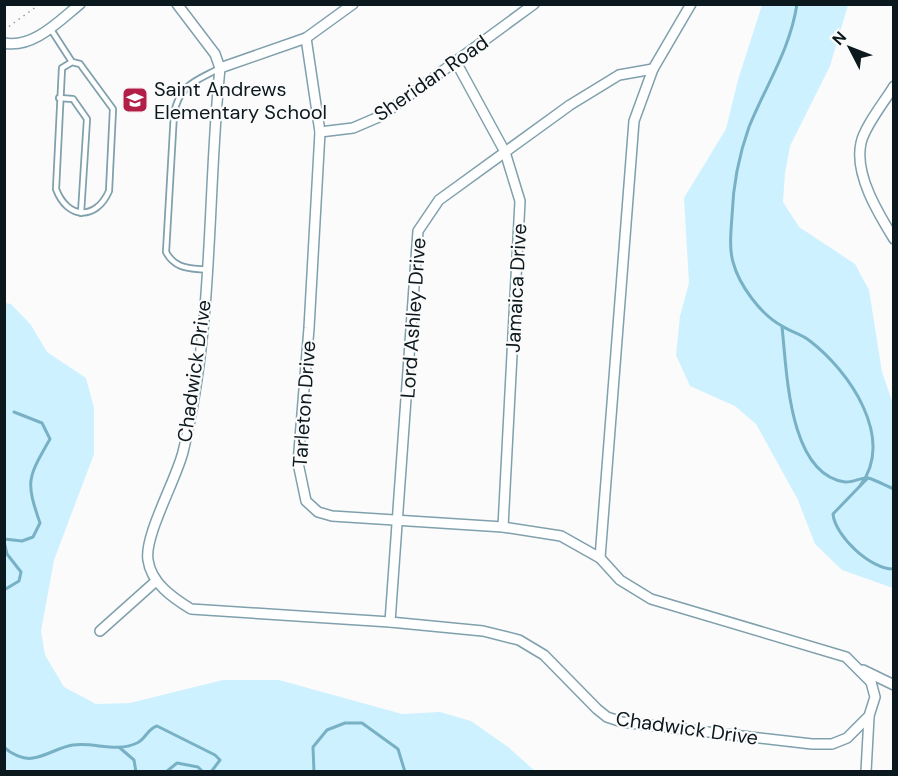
<svg xmlns="http://www.w3.org/2000/svg" width="898" height="776" viewBox="0 0 898 776" font-family="'DM Sans',sans-serif">
  <style>
    .green { fill: #cdf1ff }
    .lines { fill: none; stroke-linecap: round; stroke-linejoin: round }
    .stream { stroke: #78b1c5; stroke-width: 3 }
    .lane-casing { stroke: #7fa0ac; stroke-width: 8 }
    .street-casing { stroke: #7fa0ac; stroke-width: 12 }
    .path { stroke: #959a9c; stroke-width: 1.5; stroke-dasharray: 1.5 4.5; stroke-linecap: butt }
    .lane { stroke: #fff; stroke-width: 4.5 }
    .street { stroke: #fff; stroke-width: 9 }
    .labels { text-anchor: middle; dominant-baseline: central; stroke-width: 4.5; stroke-linejoin: round; paint-order: stroke }
    .street-label { font-size: 20px; fill: #0b181d; stroke: #fbfbfb }
    .poi-label { font-size: 20px; fill: #0b181d; stroke: #fbfbfb; text-anchor: start }
  </style>
  <rect width="100%" height="100%" fill="#fbfbfb"/>
  <!-- green -->
  <g class="green">
    <polygon points="762,5 848,5 830,66 790,146 785,173 783,202 799,227 855,264 869,290 882,372 893,404 893,588 842,570 815,544 798,500 756,424 735,406 690,386 676,355 680,316 689,283 684,198 726,129 738,80"/>
    <polygon points="5,303 11,304 31,325 47,352 86,378 94,408 94,454 54,560 41,631 45,655 64,687 96,704 130,703 223,680 279,680 402,714 440,712 471,721 508,747 535,771 5,771"/>
  </g>
  <g class="lines">
    <!-- stream -->
    <g class="stream">
      <path d="M 797,4 C 790,50 766,85 749,127 C 739,155 733,186 732,216 C 731,231 729,248 733,262 C 739,285 761,315 782,326 C 791,332 802,334 810,341 C 849,371 896,438 860,486 L 868,478"/>
      <path d="M 782,327 C 787,370 788,474 845,482 C 853,483 861,477 868,478 C 876,480 886,486 894,489"/>
      <path d="M 860,486 L 833,514 C 835,536 871,570 894,569"/>
      <path d="M 4,539 L 22,541 L 33,537 L 40,523 C 25,480 28,478 50,439 L 42,423 L 14,412"/>
      <polyline points="4,541 7,554 21,572 19,581 4,590"/>
      <path d="M 4,747 C 11,754 24,760 33,758 C 47,756 59,747 73,745 C 95,742 116,753 137,743 C 146,739 147,729 157,726 L 215,755 L 220,760 L 211,772"/>
      <polyline points="120,748 134,760 136,772"/>
      <polyline points="166,772 177,763 198,767 203,772"/>
      <polyline points="314,772 313,747 327,730 345,723 362,723 398,749 405,772"/>
    </g>
    <!-- lane casing -->
    <g class="lane-casing">
      <g id="lane">
        <path d="M 50,28 L 72,62 L 80,64 L 113,109 L 109,191 C 96,221 67,219 56,189 L 62,68 L 72,62"/>
        <polyline points="59,98 73,99 87,119 81,213"/>
        <path d="M 207,270 C 189,268 175,269 166,252 L 174,113 C 180,84 196,81 220,68"/>
      </g>
    </g>
    <!-- street casing -->
    <g class="street-casing">
      <g id="street">
        <path d="M 177,4 L 215,54 L 220,68 C 207,196 214,327 183,452 C 176,480 144,536 148,560 C 151,583 173,598 191,609 L 390,622 L 483,631 L 519,640 L 544,655 L 597,709 L 607,717 L 622,722 L 812,744 L 832,744 L 847,738 L 869,716 L 875,697 L 871,682 L 846,657 L 651,599 L 620,580 L 600,558 L 561,536 L 503,527 L 332,516 L 318,512 L 306,501 L 298,463 L 309,328 L 320,132 L 306,38"/>
        <path d="M 4,43 C 33,49 59,21 80,4"/>
        <polyline points="456,62 505,152 520,201 503,527"/>
        <polyline points="220,68 306,38 353,4"/>
        <path d="M 894,86 C 885,101 864,127 861,143 C 854,174 878,213 894,239"/>
        <polyline points="320,132 353,128 381,116 534,4"/>
        <polyline points="600,558 634,121 653,69 691,4"/>
        <polyline points="390,622 418,231 439,200 570,105 619,75 653,69"/>
        <polyline points="100,631 156,581"/>
        <polyline points="863,670 894,685"/>
        <polyline points="866,772 869,717"/>
      </g>
    </g>
    <!-- path -->
    <polyline class="path" points="4,30 40,4"/>
    <!-- lane -->
    <use href="#lane" class="lane"/>
    <!-- street -->
    <use href="#street" class="street"/>
  </g>
  <!-- icons -->
  <defs>
    <g id="school-square" transform="scale(1.35)"><rect x="-9" y="-9" width="18" height="18" rx="4" fill="#b11e46" stroke="#fbfbfb"/><path d="M0-5L7-2L0 1L-7-2ZM-4 1L0 2.5L4 1V4Q0 6-4 4Z" fill="#fff"/></g>
  </defs>
  <g fill-rule="evenodd">
    <use href="#school-square" x="135" y="100"/>
  </g>
  <g class="labels">
    <!-- street labels -->
    <g class="street-label">
      <text transform="translate(431 78) rotate(-35)">Sheridan Road</text>
      <text transform="translate(516 288) rotate(-87)">Jamaica Drive</text>
      <text transform="translate(413 318) rotate(-86)">Lord Ashley Drive</text>
      <text transform="translate(194 371) rotate(-82)">Chadwick Drive</text>
      <text transform="translate(304 404) rotate(-86)">Tarleton Drive</text>
      <text transform="translate(687 728) rotate(8)">Chadwick Drive</text>
    </g>
    <!-- poi labels -->
    <g class="poi-label">
      <text x="154" y="89">Saint Andrews<tspan x="154" dy="23">Elementary School</tspan></text>
    </g>
  </g>
  <!-- border -->
  <rect width="898" height="776" fill="none" stroke="#0b181d" stroke-width="12"/>
  <!-- north arrow -->
  <g transform="translate(850 48) rotate(312)" stroke="#fbfbfb" stroke-width="4.5" paint-order="stroke">
  <path d="M0-4.5L10 22L0 15L-10 22Z" fill="#0b181d"/>
  <text y="-9" font-size="16" font-weight="bold" text-anchor="middle" fill="#0b181d">N</text>
  </g>
</svg>
